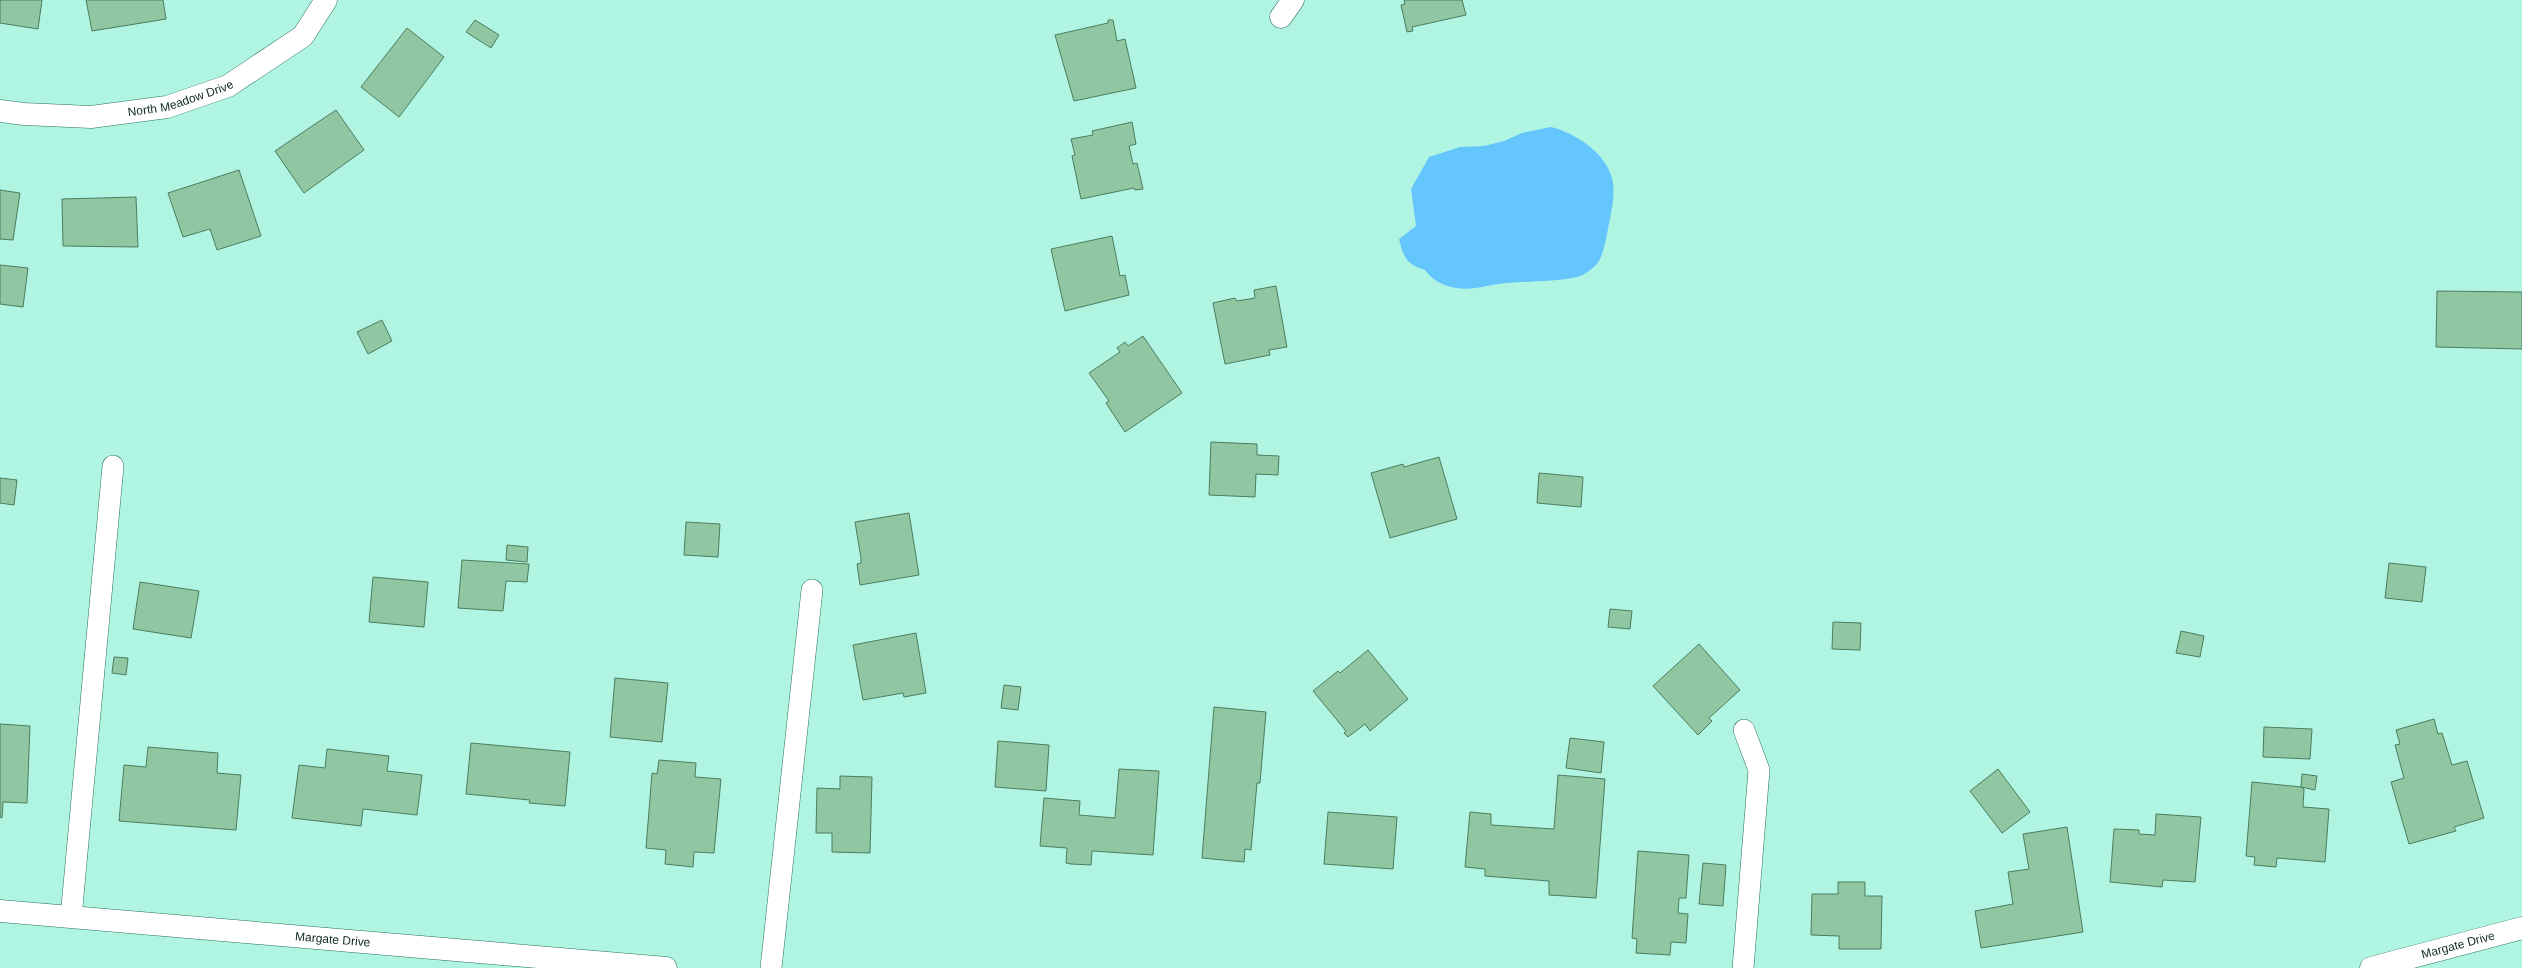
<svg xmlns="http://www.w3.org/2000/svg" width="2522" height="968" viewBox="0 0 2522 968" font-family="Helvetica,sans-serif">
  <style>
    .water { fill: #64c6fd }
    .building { fill: #91c6a3; stroke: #4b7d5e }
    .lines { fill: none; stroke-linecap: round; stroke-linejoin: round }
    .service-casing { stroke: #2b7060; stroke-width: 22 }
    .minor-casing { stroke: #2b7060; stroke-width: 23 }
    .service { stroke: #fff; stroke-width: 21 }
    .minor { stroke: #fff; stroke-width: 22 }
    .labels { text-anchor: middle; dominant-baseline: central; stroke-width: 3; stroke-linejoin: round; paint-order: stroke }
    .street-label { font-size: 12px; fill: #0d2923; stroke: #d4fcf0 }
  </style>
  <rect width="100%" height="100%" fill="#b0f5e2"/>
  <!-- water -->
  <path class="water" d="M 1551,127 C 1575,133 1605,152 1612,178 C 1616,194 1611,213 1608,229 C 1606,239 1603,259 1595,266 C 1591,270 1582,276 1577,277 C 1555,282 1530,281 1507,283 C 1490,284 1473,291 1456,288 C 1443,286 1432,280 1425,270 C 1406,264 1404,258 1399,239 L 1416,226 L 1411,189 L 1429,157 L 1460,147 L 1484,146 L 1504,141 L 1522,133 Z"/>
  <!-- building -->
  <g class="building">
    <polygon points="0,0 42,0 38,29 0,23"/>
    <polygon points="86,0 163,0 166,19 92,31"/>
    <polygon points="1404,0 1462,0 1466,15 1412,27 1413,31 1407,32 1401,5 1405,4"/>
    <polygon points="475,20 499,35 491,48 466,32"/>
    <polygon points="1108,20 1113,20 1117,41 1125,39 1136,88 1074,101 1055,35 1108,23"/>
    <polygon points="407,28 444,57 399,117 361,87"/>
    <polygon points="336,110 364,150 304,193 275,151"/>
    <polygon points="1132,122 1136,144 1129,146 1133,164 1137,163 1143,189 1135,190 1134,188 1081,199 1072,156 1075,155 1071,139 1093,135 1092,131"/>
    <polygon points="239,170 261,236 217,250 210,229 183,237 168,193"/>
    <polygon points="0,190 20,193 13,240 0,239"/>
    <polygon points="136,197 138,247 63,246 62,199"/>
    <polygon points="1112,236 1120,276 1125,275 1129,295 1065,311 1051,249"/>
    <polygon points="0,265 28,268 23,307 0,304"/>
    <polygon points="1276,286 1287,347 1269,350 1270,355 1225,364 1213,303 1235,298 1237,301 1255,298 1254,290"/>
    <polygon points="2437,291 2522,292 2522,349 2436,347"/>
    <polygon points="382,320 392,341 368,354 357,332"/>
    <polygon points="1143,336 1182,393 1125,432 1106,403 1109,401 1089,373 1120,352 1117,348 1125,342 1128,346"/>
    <polygon points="1211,442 1257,444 1257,455 1279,456 1278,475 1256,474 1255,497 1209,495"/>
    <polygon points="1439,457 1457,519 1390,538 1371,473 1403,464 1404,467"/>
    <polygon points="1539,473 1583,477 1581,507 1537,503"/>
    <polygon points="0,478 17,480 14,505 0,503"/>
    <polygon points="909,513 919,575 860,585 857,564 861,563 861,558 855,522"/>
    <polygon points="686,522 720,524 718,557 684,555"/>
    <polygon points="507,545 528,547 527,562 506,560"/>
    <polygon points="462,560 529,564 527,582 506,581 503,611 458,608"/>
    <polygon points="2389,563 2426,567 2422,602 2385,598"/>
    <polygon points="373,577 428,582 424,627 369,622"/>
    <polygon points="140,582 199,591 191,638 133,629"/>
    <polygon points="1610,609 1632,611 1630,629 1608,627"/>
    <polygon points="1833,622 1861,623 1860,650 1832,649"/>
    <polygon points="2181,631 2204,636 2200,657 2176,653"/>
    <polygon points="916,633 926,693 904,697 903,693 863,700 853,645"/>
    <polygon points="1699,644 1740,690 1709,718 1712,721 1698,735 1653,686"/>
    <polygon points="1368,650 1408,699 1370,731 1365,724 1348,737 1344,733 1346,731 1313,691 1338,671 1340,673"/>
    <polygon points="114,657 128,658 126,675 112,673"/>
    <polygon points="615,678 668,683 662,742 610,737"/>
    <polygon points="1004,685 1021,687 1018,710 1001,708"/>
    <polygon points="1214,707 1266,712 1260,783 1257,783 1251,850 1245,849 1244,862 1202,858"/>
    <polygon points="2434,719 2438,734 2442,733 2452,765 2467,761 2484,818 2454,827 2456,831 2409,844 2391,782 2404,778 2395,745 2400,744 2396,730"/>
    <polygon points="0,724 30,726 27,803 3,802 2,818 0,817"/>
    <polygon points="2264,727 2312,729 2310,759 2263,757"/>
    <polygon points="1570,738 1604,742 1601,773 1566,768"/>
    <polygon points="998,741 1049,745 1046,791 995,787"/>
    <polygon points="471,743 570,752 565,806 529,803 530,800 466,794"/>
    <polygon points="148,747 218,753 217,773 241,775 236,830 119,821 124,765 146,767"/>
    <polygon points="327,749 389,756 387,771 422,775 417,815 363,809 361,826 292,818 299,765 325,768"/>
    <polygon points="659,760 696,763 695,777 721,779 714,853 694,852 693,867 665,864 666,850 646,848 652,773 657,774"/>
    <polygon points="1119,769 1159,771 1153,855 1092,851 1091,865 1071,864 1066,863 1067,848 1040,846 1044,798 1080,801 1079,815 1115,818"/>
    <polygon points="1998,769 2030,812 2002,833 1970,791"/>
    <polygon points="2302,774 2317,776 2315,790 2301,787"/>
    <polygon points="1558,775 1605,779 1596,898 1549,895 1549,881 1485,876 1485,869 1465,867 1470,812 1491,814 1491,825 1554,829"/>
    <polygon points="840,776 872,777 870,853 832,852 832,833 816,833 817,788 840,789"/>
    <polygon points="2252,782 2301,787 2304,789 2303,807 2329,809 2325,862 2277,858 2276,867 2254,865 2255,857 2246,856"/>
    <polygon points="1328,812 1397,817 1393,869 1324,864"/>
    <polygon points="2156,814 2201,817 2195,882 2163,880 2162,887 2110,882 2114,829 2139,830 2139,834 2155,835"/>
    <polygon points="2067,827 2083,932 1981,948 1975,911 2013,904 2008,872 2029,869 2023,834"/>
    <polygon points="1638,851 1689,855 1686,898 1679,898 1678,913 1688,914 1686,943 1671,942 1670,955 1636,953 1637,939 1632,938"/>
    <polygon points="1703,863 1726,865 1723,906 1699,904"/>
    <polygon points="1838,882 1865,882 1865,896 1882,896 1881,949 1839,949 1839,936 1811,935 1812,894 1838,894"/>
  </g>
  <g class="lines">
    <!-- service casing -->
    <g class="service-casing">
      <g id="service">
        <polyline points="71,917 113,466"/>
        <polyline points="771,968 812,590"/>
        <polyline points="1743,968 1759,770 1744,730"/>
      </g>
    </g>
    <!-- minor casing -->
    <g class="minor-casing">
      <g id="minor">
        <polyline points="1281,17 1293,0"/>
        <path id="s1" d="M 0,111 L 24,114 L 91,117 L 167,107 L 228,86 L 303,36 L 326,0"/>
        <path id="s2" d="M 0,911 L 666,968"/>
        <path id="s3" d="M 2371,968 L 2522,928"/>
      </g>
    </g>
    <!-- service -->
    <use href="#service" class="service"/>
    <!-- minor -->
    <use href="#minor" class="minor"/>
  </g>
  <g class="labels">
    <!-- street labels -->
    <g class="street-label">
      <text stroke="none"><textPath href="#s1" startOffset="183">North Meadow Drive</textPath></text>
      <text stroke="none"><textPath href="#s2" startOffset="334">Margate Drive</textPath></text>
      <text stroke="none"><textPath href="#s3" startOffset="90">Margate Drive</textPath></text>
    </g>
  </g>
</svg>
